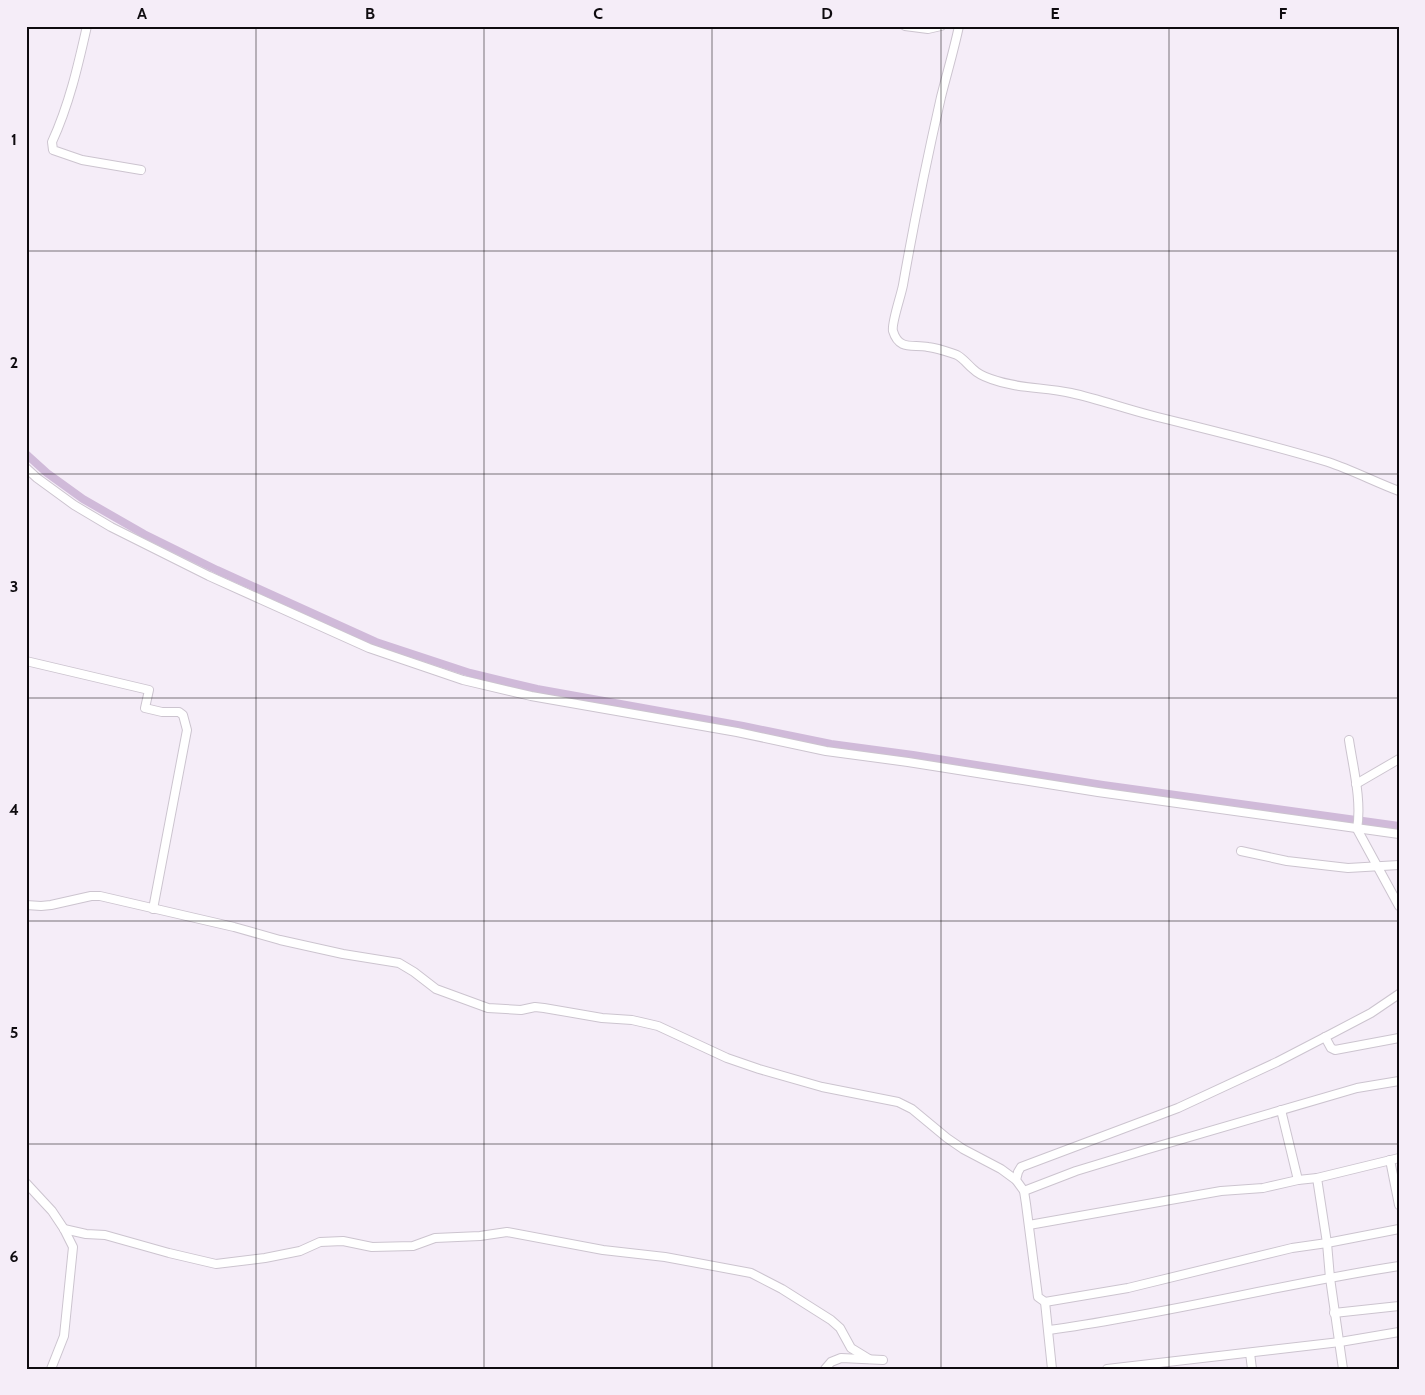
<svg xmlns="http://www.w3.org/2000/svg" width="1425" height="1395" viewBox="0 0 1425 1395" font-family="Cabin,sans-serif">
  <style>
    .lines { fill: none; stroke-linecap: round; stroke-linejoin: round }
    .canal { stroke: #d0bad9; stroke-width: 8 }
    .minor-casing { stroke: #ccc4cf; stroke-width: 10 }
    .minor { stroke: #fff; stroke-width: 8 }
    .grid { fill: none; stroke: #0e0b0f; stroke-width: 1; stroke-opacity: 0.55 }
    .neatline { fill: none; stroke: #0e0b0f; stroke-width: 2 }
    .grid-label { font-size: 16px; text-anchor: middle; font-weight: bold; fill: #0e0b0f }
  </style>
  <rect width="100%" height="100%" fill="#f5edf8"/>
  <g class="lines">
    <!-- canal -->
    <polyline class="canal" points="26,454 47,473 83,499 144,534 217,570 376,642 470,673 537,689 743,726 831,744 913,755 1103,785 1399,826"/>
    <!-- minor casing -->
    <g class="minor-casing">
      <g id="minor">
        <path d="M 87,26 C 78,66 69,105 52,142 L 53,150 L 82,160 L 141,170"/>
        <polyline points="905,26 928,29 941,26"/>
        <path d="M 959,26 C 954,50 947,73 941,97 C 927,159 914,222 903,285 C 901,296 891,324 893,331 C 899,351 913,344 928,347 C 938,348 948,352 957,355 C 964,359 967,364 973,369 C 978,374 985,377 991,379 C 1018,389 1044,387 1071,393 C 1098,399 1123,408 1150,415 C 1209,430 1269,444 1328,462 C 1352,470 1375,482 1399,491"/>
        <polyline points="26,468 37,478 74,505 111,527 209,576 369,648 463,680 531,696 737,732 826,751 908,762 1098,792 1399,834"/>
        <polyline points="26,661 149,690 145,708 162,712 179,712 183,715 187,730 153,909"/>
        <path d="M 1349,740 C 1353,767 1362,801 1357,829 L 1399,906"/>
        <polyline points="1356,784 1399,759"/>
        <polyline points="1241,851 1287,861 1348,868 1399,865"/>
        <polyline points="26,905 41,906 51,905 91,896 100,896 234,927 280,940 343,954 399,963 414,972 436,989 488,1008 521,1010 535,1007 544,1008 602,1018 632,1020 658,1026 727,1058 759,1069 822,1087 898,1102 912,1109 947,1138 963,1149 1001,1169 1016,1180"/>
        <polyline points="1325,1037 1331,1048 1335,1050 1399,1038"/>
        <polyline points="1281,1110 1298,1180"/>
        <polyline points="1390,1160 1399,1205"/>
        <polyline points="1317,1178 1327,1243 1330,1278 1343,1369"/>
        <polyline points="26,1183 52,1211 64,1229 73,1247 64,1336 51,1369"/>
        <polyline points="1024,1191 1076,1171 1145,1150 1357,1088 1399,1081"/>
        <polyline points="1029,1225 1221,1191 1263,1188 1298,1180 1317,1178 1399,1158"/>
        <polyline points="64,1229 86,1234 105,1235 169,1253 216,1264 265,1258 300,1251 320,1242 343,1241 372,1247 413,1246 435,1238 480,1236 507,1232 603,1250 665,1257 751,1273 782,1289 831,1320 840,1328 851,1348 869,1359"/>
        <polyline points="1045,1302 1128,1288 1292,1248 1327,1243 1399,1229"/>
        <polyline points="1334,1313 1399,1306"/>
        <path d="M 1049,1330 C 1166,1314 1282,1284 1399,1266"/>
        <polyline points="1250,1353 1252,1369"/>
        <polyline points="825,1369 831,1362 841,1358 883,1360"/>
        <polyline points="1052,1369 1045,1302 1038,1297 1026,1204 1024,1191 1016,1180 1018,1172 1021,1167 1178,1108 1277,1062 1331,1034 1371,1013 1399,994"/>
        <polyline points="1107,1369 1340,1342 1399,1332"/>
      </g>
    </g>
    <!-- minor -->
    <use href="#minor" class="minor"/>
  </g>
  <!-- grid -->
  <path class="grid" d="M 256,26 L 256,1369M 484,26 L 484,1369M 712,26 L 712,1369M 941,26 L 941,1369M 1169,26 L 1169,1369M 26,251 L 1399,251M 26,474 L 1399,474M 26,698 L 1399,698M 26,921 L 1399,921M 26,1144 L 1399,1144"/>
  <!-- border -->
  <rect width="1425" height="1395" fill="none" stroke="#f5edf8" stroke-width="55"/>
  <rect x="28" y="28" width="1370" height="1340" class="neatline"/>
  <g class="grid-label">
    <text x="142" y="19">A</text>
    <text x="370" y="19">B</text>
    <text x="598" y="19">C</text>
    <text x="827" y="19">D</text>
    <text x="1055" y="19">E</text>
    <text x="1283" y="19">F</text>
    <text x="14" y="145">1</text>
    <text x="14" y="368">2</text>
    <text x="14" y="592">3</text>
    <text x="14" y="815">4</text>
    <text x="14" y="1038">5</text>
    <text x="14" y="1262">6</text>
  </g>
</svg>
